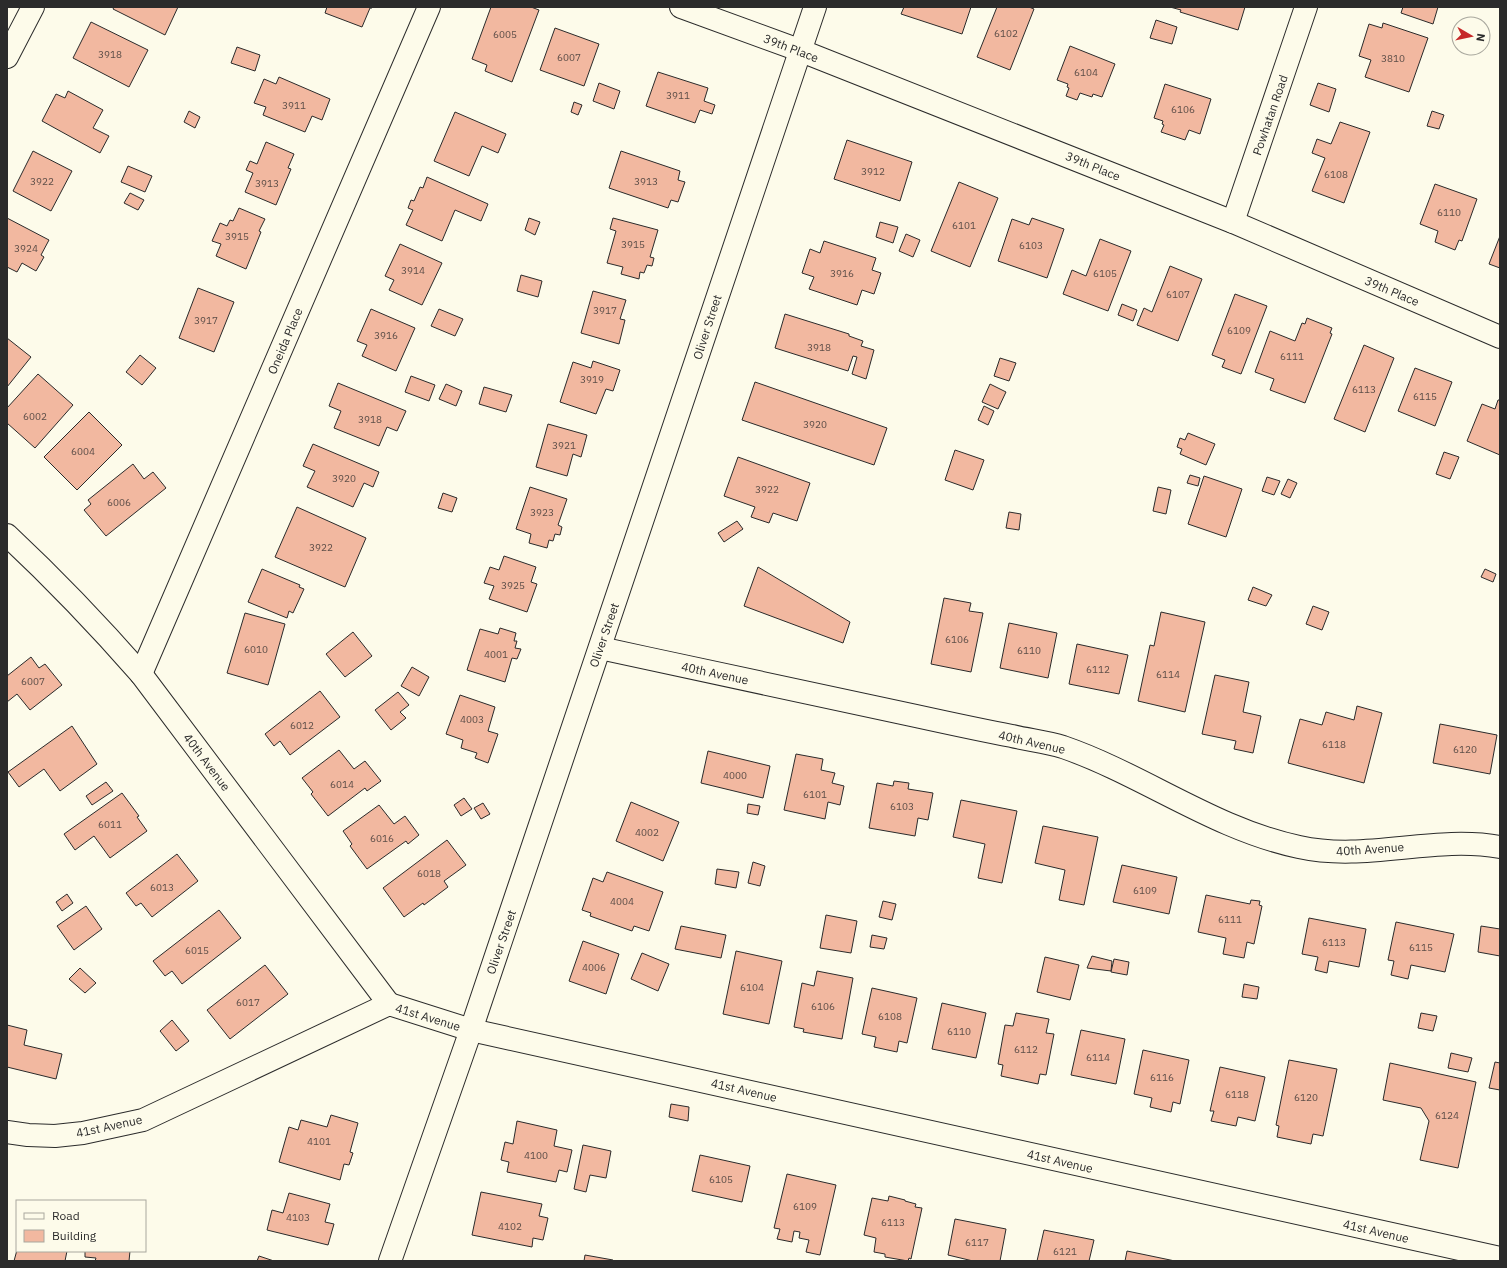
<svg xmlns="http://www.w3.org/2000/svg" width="1507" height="1268" viewBox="0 0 1507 1268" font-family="'IBM Plex Sans',sans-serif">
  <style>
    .building { fill: #f2b8a0; stroke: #2b2b2b }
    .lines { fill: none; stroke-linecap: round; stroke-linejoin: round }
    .minor-casing { stroke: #2b2b2b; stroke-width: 24 }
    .minor { stroke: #fdfbea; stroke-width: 22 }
    .labels { text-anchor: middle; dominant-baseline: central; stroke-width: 3; stroke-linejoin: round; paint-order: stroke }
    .number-label { font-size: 10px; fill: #5d4e48 }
    .street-label { font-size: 12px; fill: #2b2b2b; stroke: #fdfbea }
  </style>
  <rect width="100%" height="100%" fill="#fdfbea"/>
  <!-- building -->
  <g class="building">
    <polygon points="114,7 178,7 165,35 113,9"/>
    <polygon points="327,7 372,7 372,8 370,8 362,27 325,13"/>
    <polygon points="491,7 531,7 539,10 512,82 485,71 487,65 472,59"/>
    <polygon points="904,7 971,7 962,34 901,14"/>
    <polygon points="997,7 1029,7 1034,9 1010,70 977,57"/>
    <polygon points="1170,7 1245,7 1238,30 1180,12 1181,10"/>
    <polygon points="1403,7 1438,7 1433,24 1401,13"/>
    <polygon points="1156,20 1177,27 1172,44 1150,38"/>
    <polygon points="91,22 148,50 129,87 73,58"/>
    <polygon points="1383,23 1428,38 1409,92 1365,77 1371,60 1359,56 1369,24 1382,28"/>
    <polygon points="555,28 599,44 584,86 540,70"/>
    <polygon points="1070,46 1115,64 1102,97 1093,94 1092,97 1080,93 1077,100 1066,96 1069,88 1067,87 1068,84 1057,80"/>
    <polygon points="237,47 260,55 255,71 231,63"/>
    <polygon points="658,72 708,88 704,101 715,105 712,114 700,110 695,123 646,106"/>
    <polygon points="279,77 330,99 322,120 312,116 305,132 263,115 266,107 254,103 264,79 276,84"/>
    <polygon points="599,83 620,91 614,109 593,101"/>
    <polygon points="1318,83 1336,89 1329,112 1310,105"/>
    <polygon points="1165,84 1211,99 1200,134 1189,130 1185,140 1161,132 1164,125 1162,124 1163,121 1154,118"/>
    <polygon points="68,91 103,110 93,128 109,136 100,153 42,121 56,94 65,98"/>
    <polygon points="574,102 582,105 578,115 571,112"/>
    <polygon points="189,111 200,117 195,128 184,122"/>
    <polygon points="1432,111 1444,115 1439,129 1427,126"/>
    <polygon points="455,112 506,134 498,153 482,146 469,176 434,161"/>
    <polygon points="1340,122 1370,132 1344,203 1312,191 1325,158 1312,153 1317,139 1331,144"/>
    <polygon points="847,140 912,162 900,201 834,179"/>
    <polygon points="266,142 294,154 288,168 291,169 276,205 245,192 253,173 246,170 250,161 257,164"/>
    <polygon points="33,151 72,171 51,211 13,191"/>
    <polygon points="621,151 680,171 678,180 685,182 678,202 671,200 668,208 609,188"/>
    <polygon points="128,166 152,176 145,192 121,182"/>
    <polygon points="427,177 488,204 481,221 455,210 442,241 406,225 413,210 408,208 411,200 414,201 420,187 423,188"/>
    <polygon points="959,182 998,198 970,267 931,251"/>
    <polygon points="1435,184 1477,199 1462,241 1459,240 1455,250 1435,242 1438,231 1420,224"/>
    <polygon points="130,193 144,200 138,210 124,203"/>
    <polygon points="239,208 265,219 259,231 261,232 246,269 216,256 221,244 212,241 220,223 227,226 230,220 233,221"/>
    <polygon points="7,218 49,240 41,255 44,257 36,271 22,263 17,272 7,267"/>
    <polygon points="529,218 540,222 535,235 525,230"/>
    <polygon points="613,218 658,230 650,257 654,258 652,266 647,265 644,273 640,272 639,279 621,274 623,267 607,263 616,231 610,229"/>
    <polygon points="1032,218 1064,229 1047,278 998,261 1012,219 1029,225"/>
    <polygon points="880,222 898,227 893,243 876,237"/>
    <polygon points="906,234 920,240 913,257 899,251"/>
    <polygon points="1500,236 1500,268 1489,264"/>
    <polygon points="1100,239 1131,251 1108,311 1063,294 1072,270 1086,276"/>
    <polygon points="824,241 876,258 872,270 881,273 874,294 862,290 857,305 809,289 814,277 802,273 810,249 820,253"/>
    <polygon points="400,244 442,263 422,305 389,290 394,280 385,276"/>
    <polygon points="1170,266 1202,279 1178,341 1137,325 1144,308 1152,312"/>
    <polygon points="521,275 542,281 538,297 517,291"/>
    <polygon points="198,288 234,302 214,352 179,338"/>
    <polygon points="593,291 626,300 620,319 625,320 619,344 581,333"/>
    <polygon points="1235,294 1267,306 1241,374 1222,367 1225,360 1212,355"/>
    <polygon points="1122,304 1137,310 1133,321 1118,315"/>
    <polygon points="371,309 415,328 396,371 362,356 367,345 357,341"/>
    <polygon points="439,309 463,319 455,336 431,326"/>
    <polygon points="785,314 849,334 849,336 863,341 861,346 874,350 866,379 852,374 857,357 853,356 848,371 775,348"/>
    <polygon points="1307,318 1332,328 1330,333 1332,334 1305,403 1270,390 1274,379 1255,372 1270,331 1295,341 1302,323 1305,324"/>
    <polygon points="7,338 31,357 7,387"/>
    <polygon points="1364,345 1394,358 1365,432 1334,419"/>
    <polygon points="140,355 156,368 142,385 126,372"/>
    <polygon points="1000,358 1016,363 1009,381 994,376"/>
    <polygon points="593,361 620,370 613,391 606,389 596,414 560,402 573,362 591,368"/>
    <polygon points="1415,368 1452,382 1435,426 1398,411"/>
    <polygon points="38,374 73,405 35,448 7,423 7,408"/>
    <polygon points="411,376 435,385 429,401 405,392"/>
    <polygon points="755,382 887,428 874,465 742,420"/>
    <polygon points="338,383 406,411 397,431 387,427 379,446 334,428 341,411 329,406"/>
    <polygon points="446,384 462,391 456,406 439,399"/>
    <polygon points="990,384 1006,392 998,409 982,402"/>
    <polygon points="484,387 512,395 506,412 479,404"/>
    <polygon points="1498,400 1500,400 1500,455 1467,441 1482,404 1495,409"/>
    <polygon points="984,406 994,411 988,425 978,420"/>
    <polygon points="89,412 122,445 77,490 44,457"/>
    <polygon points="548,424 587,435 581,457 573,454 567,476 536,467"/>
    <polygon points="1188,433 1215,444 1206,465 1180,454 1182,449 1177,447 1180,438 1185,440"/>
    <polygon points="313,444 379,472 373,487 364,483 353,507 307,487 315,471 303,466"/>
    <polygon points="955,450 984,460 973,490 945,480"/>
    <polygon points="1444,452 1459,457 1450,479 1436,474"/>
    <polygon points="738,457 810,483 797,521 773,513 769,523 751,517 755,507 724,496"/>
    <polygon points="133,464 144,479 153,472 166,488 106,536 84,510 91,504 88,500"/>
    <polygon points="1190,475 1200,478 1198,486 1187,483"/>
    <polygon points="1204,476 1242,489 1226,537 1188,524"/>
    <polygon points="1267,477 1280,481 1274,495 1262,491"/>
    <polygon points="1288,479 1297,483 1290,498 1281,494"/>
    <polygon points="530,487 567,499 558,525 562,527 560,535 555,534 553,541 549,540 547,548 529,543 531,534 516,529"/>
    <polygon points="1158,487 1171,490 1166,514 1153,511"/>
    <polygon points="443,493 457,498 452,512 438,508"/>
    <polygon points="297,507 366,538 345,587 275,557"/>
    <polygon points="1009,512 1021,514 1019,530 1006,528"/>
    <polygon points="737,521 743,529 724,542 718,533"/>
    <polygon points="504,556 536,567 531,582 537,584 527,612 489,599 494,586 484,583 490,567 499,570"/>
    <polygon points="758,567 850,622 843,643 744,606"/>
    <polygon points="262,569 300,585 299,587 304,589 293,613 289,611 287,618 248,602"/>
    <polygon points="1485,569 1496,574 1493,582 1481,577"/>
    <polygon points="1253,587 1272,595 1266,606 1248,600"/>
    <polygon points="944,598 971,603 969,611 983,613 971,672 931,664"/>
    <polygon points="1313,606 1329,612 1322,630 1306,624"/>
    <polygon points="1161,612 1205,622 1185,712 1138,701 1150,645 1154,646"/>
    <polygon points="245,613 285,624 268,685 227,673"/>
    <polygon points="1009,623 1057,633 1048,678 1000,668"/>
    <polygon points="500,628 516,633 514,641 517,641 515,648 521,649 517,659 512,658 505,682 467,670 480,629 498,634"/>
    <polygon points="353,632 372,656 345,677 326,654"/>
    <polygon points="1077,644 1128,655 1119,694 1069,684"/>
    <polygon points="31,657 39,668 45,664 62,685 30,710 17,694 7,702 7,676"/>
    <polygon points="412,667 429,677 419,696 401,686"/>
    <polygon points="1215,675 1249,682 1243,712 1261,716 1253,753 1234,749 1236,741 1202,734"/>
    <polygon points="320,691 340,717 290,755 280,741 274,746 265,734"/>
    <polygon points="398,692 409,705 400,712 406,718 391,730 375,710"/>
    <polygon points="460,695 495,707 488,731 498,734 488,763 475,758 477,753 461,748 463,740 446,734"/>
    <polygon points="1357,706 1382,713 1364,783 1288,763 1300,719 1322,725 1326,712 1354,720"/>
    <polygon points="1440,724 1497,735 1490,774 1433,763"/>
    <polygon points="72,726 97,764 60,791 44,769 19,787 8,772"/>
    <polygon points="339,750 354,769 365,761 381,781 367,791 365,788 328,816 311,794 313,792 302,778"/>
    <polygon points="708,751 770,766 763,798 701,783"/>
    <polygon points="796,754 823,759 821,770 835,773 832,783 844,786 840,805 828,802 825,819 784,810"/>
    <polygon points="894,781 909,783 908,789 933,793 928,820 918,818 915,836 869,828 877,783 893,786"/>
    <polygon points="106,782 113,791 92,805 86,796"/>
    <polygon points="122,793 139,816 137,817 147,831 110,858 94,836 75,850 64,834"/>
    <polygon points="464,798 472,809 461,816 454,805"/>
    <polygon points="961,800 1017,811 1002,883 978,878 985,844 953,837"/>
    <polygon points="631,802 679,822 663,861 616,841"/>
    <polygon points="483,803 490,814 481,819 474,808"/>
    <polygon points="748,804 760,806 758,815 747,813"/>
    <polygon points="379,805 394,824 405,816 419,835 408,844 406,841 367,869 350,846 352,844 343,831"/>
    <polygon points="1043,826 1098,837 1084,905 1059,900 1065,870 1035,863"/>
    <polygon points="447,840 466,865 444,881 448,887 424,905 423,903 404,917 383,888"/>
    <polygon points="177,854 198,881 152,917 141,903 136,906 126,893"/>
    <polygon points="753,862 765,866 760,886 748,883"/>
    <polygon points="1122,865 1177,877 1169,914 1113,902"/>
    <polygon points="717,869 739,872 736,888 715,884"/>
    <polygon points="607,872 663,892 649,931 634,926 632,931 590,916 591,913 582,910 593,878 603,882"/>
    <polygon points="67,894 73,903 62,911 56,902"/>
    <polygon points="1206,895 1250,904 1251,900 1260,901 1259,905 1262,906 1254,944 1247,942 1244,958 1223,954 1226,938 1198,932"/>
    <polygon points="883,901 896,904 892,920 879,917"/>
    <polygon points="86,906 102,929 74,950 57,926"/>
    <polygon points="219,910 241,938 182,984 172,971 165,976 153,961"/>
    <polygon points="826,915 857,921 851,953 820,948"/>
    <polygon points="1309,918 1366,929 1359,967 1329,961 1327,973 1315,970 1318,957 1302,954"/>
    <polygon points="1396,922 1454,934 1445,972 1411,965 1408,979 1391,975 1394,961 1388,960"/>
    <polygon points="681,926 726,935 721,958 675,949"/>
    <polygon points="1481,926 1500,929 1500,956 1478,952"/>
    <polygon points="872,935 887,938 884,949 870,947"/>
    <polygon points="583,941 619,954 606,994 569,981"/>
    <polygon points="736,951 782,961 769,1024 723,1014"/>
    <polygon points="642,953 669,964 658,991 631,979"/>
    <polygon points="1092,956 1112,961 1111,971 1087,968"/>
    <polygon points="1045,957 1079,965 1070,1000 1037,992"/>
    <polygon points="1114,959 1129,962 1127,975 1111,972"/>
    <polygon points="265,965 288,994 230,1039 207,1010"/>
    <polygon points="80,968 96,983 85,993 69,979"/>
    <polygon points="817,971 853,978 842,1039 803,1032 804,1029 794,1027 802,983 814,986"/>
    <polygon points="1244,984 1259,987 1257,999 1242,997"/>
    <polygon points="872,988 917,998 907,1043 899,1041 897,1052 874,1047 876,1037 862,1034"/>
    <polygon points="942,1003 986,1013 976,1058 932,1049"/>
    <polygon points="1016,1013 1049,1019 1046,1033 1054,1034 1046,1075 1040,1074 1038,1084 1001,1076 1003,1065 998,1064 1005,1025 1013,1026"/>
    <polygon points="1421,1013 1437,1016 1433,1031 1418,1028"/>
    <polygon points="172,1020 189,1041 176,1051 160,1031"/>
    <polygon points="7,1025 27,1030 24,1045 62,1054 56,1079 7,1067"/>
    <polygon points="1081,1030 1125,1039 1116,1084 1071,1075"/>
    <polygon points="1143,1050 1189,1060 1180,1104 1173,1102 1171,1112 1150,1107 1152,1098 1134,1094"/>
    <polygon points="1451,1053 1472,1058 1468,1072 1448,1068"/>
    <polygon points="1289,1060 1337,1069 1323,1136 1313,1134 1311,1144 1277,1137 1279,1126 1276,1125"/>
    <polygon points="1495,1062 1500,1063 1500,1090 1489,1088"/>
    <polygon points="1390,1063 1476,1082 1458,1168 1420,1160 1429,1121 1421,1108 1383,1100"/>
    <polygon points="1220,1067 1265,1077 1255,1121 1238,1117 1236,1126 1211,1121 1214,1111 1210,1111"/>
    <polygon points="671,1104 689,1107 688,1121 669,1117"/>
    <polygon points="331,1115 358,1123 350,1152 353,1153 349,1165 344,1164 340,1180 279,1162 289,1127 298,1130 301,1120 327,1127"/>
    <polygon points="517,1121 557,1130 554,1146 572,1150 567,1172 559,1170 556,1182 507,1172 509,1162 501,1160 505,1142 513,1144"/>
    <polygon points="583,1145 611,1151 606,1178 590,1175 586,1192 574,1189"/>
    <polygon points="700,1155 750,1166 742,1202 692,1191"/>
    <polygon points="787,1174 836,1185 820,1255 806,1252 809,1240 799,1238 800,1232 794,1231 792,1242 777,1239 780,1229 774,1228"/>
    <polygon points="481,1192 542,1204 539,1216 548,1218 543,1240 533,1238 532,1247 472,1235"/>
    <polygon points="289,1193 330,1204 325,1222 334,1224 328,1245 267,1230 272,1210 283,1213"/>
    <polygon points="889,1196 905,1200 905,1201 916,1204 915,1207 922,1208 911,1259 909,1258 908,1261 885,1257 885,1254 874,1252 876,1238 864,1235 872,1198 888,1201"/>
    <polygon points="955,1219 1006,1229 1000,1261 973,1261 948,1255"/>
    <polygon points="1044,1230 1094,1240 1089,1261 1037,1261"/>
    <polygon points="17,1250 17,1251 67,1251 65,1261 14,1261"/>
    <polygon points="85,1251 130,1251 129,1261 95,1261 96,1258 85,1257"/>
    <polygon points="1127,1251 1175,1261 1125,1261"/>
    <polygon points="585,1255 613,1260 612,1261 584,1261"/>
    <polygon points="259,1256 274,1261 257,1261"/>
  </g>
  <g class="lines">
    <!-- minor casing -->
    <g class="minor-casing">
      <g id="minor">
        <polyline points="681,7 799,50 1233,222 1500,337"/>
        <polyline points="7,57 33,7"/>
        <polyline points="1233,222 1306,7"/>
        <path d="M 7,535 C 54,579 99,626 141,674 L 389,1004"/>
        <path d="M 600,648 C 705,671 810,693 916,716 C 948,723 980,730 1012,736 C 1029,740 1047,742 1063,747 C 1144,775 1214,829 1299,847 C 1366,862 1433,835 1500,847"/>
        <polyline points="141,674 429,7"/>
        <polyline points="7,1132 28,1135 55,1136 83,1133 143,1120 389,1004 471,1030 1500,1258"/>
        <polyline points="390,1261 471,1030 815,7"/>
      </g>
    </g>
    <!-- minor -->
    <use href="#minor" class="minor"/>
  </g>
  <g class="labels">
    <!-- number labels -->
    <g class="number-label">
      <text x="1006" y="33">6102</text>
      <text x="505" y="34">6005</text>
      <text x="110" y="54">3918</text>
      <text x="569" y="57">6007</text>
      <text x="1393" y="58">3810</text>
      <text x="1086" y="72">6104</text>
      <text x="678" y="95">3911</text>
      <text x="294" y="105">3911</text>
      <text x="1183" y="109">6106</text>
      <text x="873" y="171">3912</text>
      <text x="1336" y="174">6108</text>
      <text x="42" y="181">3922</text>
      <text x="646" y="181">3913</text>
      <text x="267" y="183">3913</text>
      <text x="1449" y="212">6110</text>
      <text x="964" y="225">6101</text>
      <text x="237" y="236">3915</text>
      <text x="633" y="244">3915</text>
      <text x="1031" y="245">6103</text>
      <text x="26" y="248">3924</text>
      <text x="413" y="270">3914</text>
      <text x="842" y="273">3916</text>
      <text x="1105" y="273">6105</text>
      <text x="1178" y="294">6107</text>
      <text x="605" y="310">3917</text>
      <text x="206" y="320">3917</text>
      <text x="1239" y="330">6109</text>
      <text x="386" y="335">3916</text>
      <text x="819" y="347">3918</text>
      <text x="1292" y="356">6111</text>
      <text x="592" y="379">3919</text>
      <text x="1364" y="389">6113</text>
      <text x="1425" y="396">6115</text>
      <text x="35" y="416">6002</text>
      <text x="370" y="419">3918</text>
      <text x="815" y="424">3920</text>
      <text x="564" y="445">3921</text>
      <text x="83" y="451">6004</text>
      <text x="344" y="478">3920</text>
      <text x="767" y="489">3922</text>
      <text x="119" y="502">6006</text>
      <text x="542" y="512">3923</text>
      <text x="321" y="547">3922</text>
      <text x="513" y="585">3925</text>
      <text x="957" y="639">6106</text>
      <text x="256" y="649">6010</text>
      <text x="1029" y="650">6110</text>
      <text x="496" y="654">4001</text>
      <text x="1098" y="669">6112</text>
      <text x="1168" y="674">6114</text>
      <text x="33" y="681">6007</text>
      <text x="472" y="719">4003</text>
      <text x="302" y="725">6012</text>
      <text x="1334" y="744">6118</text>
      <text x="1465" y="749">6120</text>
      <text x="735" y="775">4000</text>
      <text x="342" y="784">6014</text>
      <text x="815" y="794">6101</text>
      <text x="902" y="806">6103</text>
      <text x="110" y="824">6011</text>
      <text x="647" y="832">4002</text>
      <text x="382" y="838">6016</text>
      <text x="429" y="873">6018</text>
      <text x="162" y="887">6013</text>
      <text x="1145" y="890">6109</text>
      <text x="622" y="901">4004</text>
      <text x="1230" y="919">6111</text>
      <text x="1334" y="942">6113</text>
      <text x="1421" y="947">6115</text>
      <text x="197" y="950">6015</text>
      <text x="594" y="967">4006</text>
      <text x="752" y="987">6104</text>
      <text x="248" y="1002">6017</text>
      <text x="823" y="1006">6106</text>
      <text x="890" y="1016">6108</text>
      <text x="959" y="1031">6110</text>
      <text x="1026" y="1049">6112</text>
      <text x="1098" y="1057">6114</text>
      <text x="1162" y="1077">6116</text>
      <text x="1237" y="1094">6118</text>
      <text x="1306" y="1097">6120</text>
      <text x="1447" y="1115">6124</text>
      <text x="319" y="1141">4101</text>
      <text x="536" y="1155">4100</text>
      <text x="721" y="1179">6105</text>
      <text x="805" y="1206">6109</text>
      <text x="298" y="1217">4103</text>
      <text x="893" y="1222">6113</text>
      <text x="510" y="1226">4102</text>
      <text x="977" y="1242">6117</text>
      <text x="1065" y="1251">6121</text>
    </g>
    <!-- street labels -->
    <g class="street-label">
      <text transform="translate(791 48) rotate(21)">39th Place</text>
      <text transform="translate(1270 115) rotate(-71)">Powhatan Road</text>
      <text transform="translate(1093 166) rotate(22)">39th Place</text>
      <text transform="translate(1392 291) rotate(23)">39th Place</text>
      <text transform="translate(707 327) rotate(-72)">Oliver Street</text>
      <text transform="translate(285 341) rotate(-67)">Oneida Place</text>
      <text transform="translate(604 635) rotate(-71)">Oliver Street</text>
      <text transform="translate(715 673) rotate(12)">40th Avenue</text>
      <text transform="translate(1032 742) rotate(13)">40th Avenue</text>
      <text transform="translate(207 762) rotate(53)">40th Avenue</text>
      <text transform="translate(1370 849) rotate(-4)">40th Avenue</text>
      <text transform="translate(501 942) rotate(-71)">Oliver Street</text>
      <text transform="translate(428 1017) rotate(17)">41st Avenue</text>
      <text transform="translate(744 1090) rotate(13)">41st Avenue</text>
      <text transform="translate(109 1126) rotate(-12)">41st Avenue</text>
      <text transform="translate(1060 1161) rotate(13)">41st Avenue</text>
      <text transform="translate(1376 1231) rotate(13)">41st Avenue</text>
    </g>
  </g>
  <!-- border -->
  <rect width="1507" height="1268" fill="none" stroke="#2b2b2b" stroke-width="16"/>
  <!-- legend -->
  <rect x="16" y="1200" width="130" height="52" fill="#fdfbea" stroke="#a9a89e"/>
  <rect x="24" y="1213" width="20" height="6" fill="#fdfbea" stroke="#a9a89e"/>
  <text x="52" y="1220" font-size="12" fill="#2b2b2b">Road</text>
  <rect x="24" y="1230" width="20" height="12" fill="#f2b8a0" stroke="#a9a89e"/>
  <text x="52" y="1240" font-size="12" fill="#2b2b2b">Building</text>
  <!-- north arrow -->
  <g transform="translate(1471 36) rotate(99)"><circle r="19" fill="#fdfbea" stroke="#a9a89e"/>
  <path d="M0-3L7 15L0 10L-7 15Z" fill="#c62828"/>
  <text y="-6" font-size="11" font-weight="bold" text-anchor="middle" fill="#2b2b2b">N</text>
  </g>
</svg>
